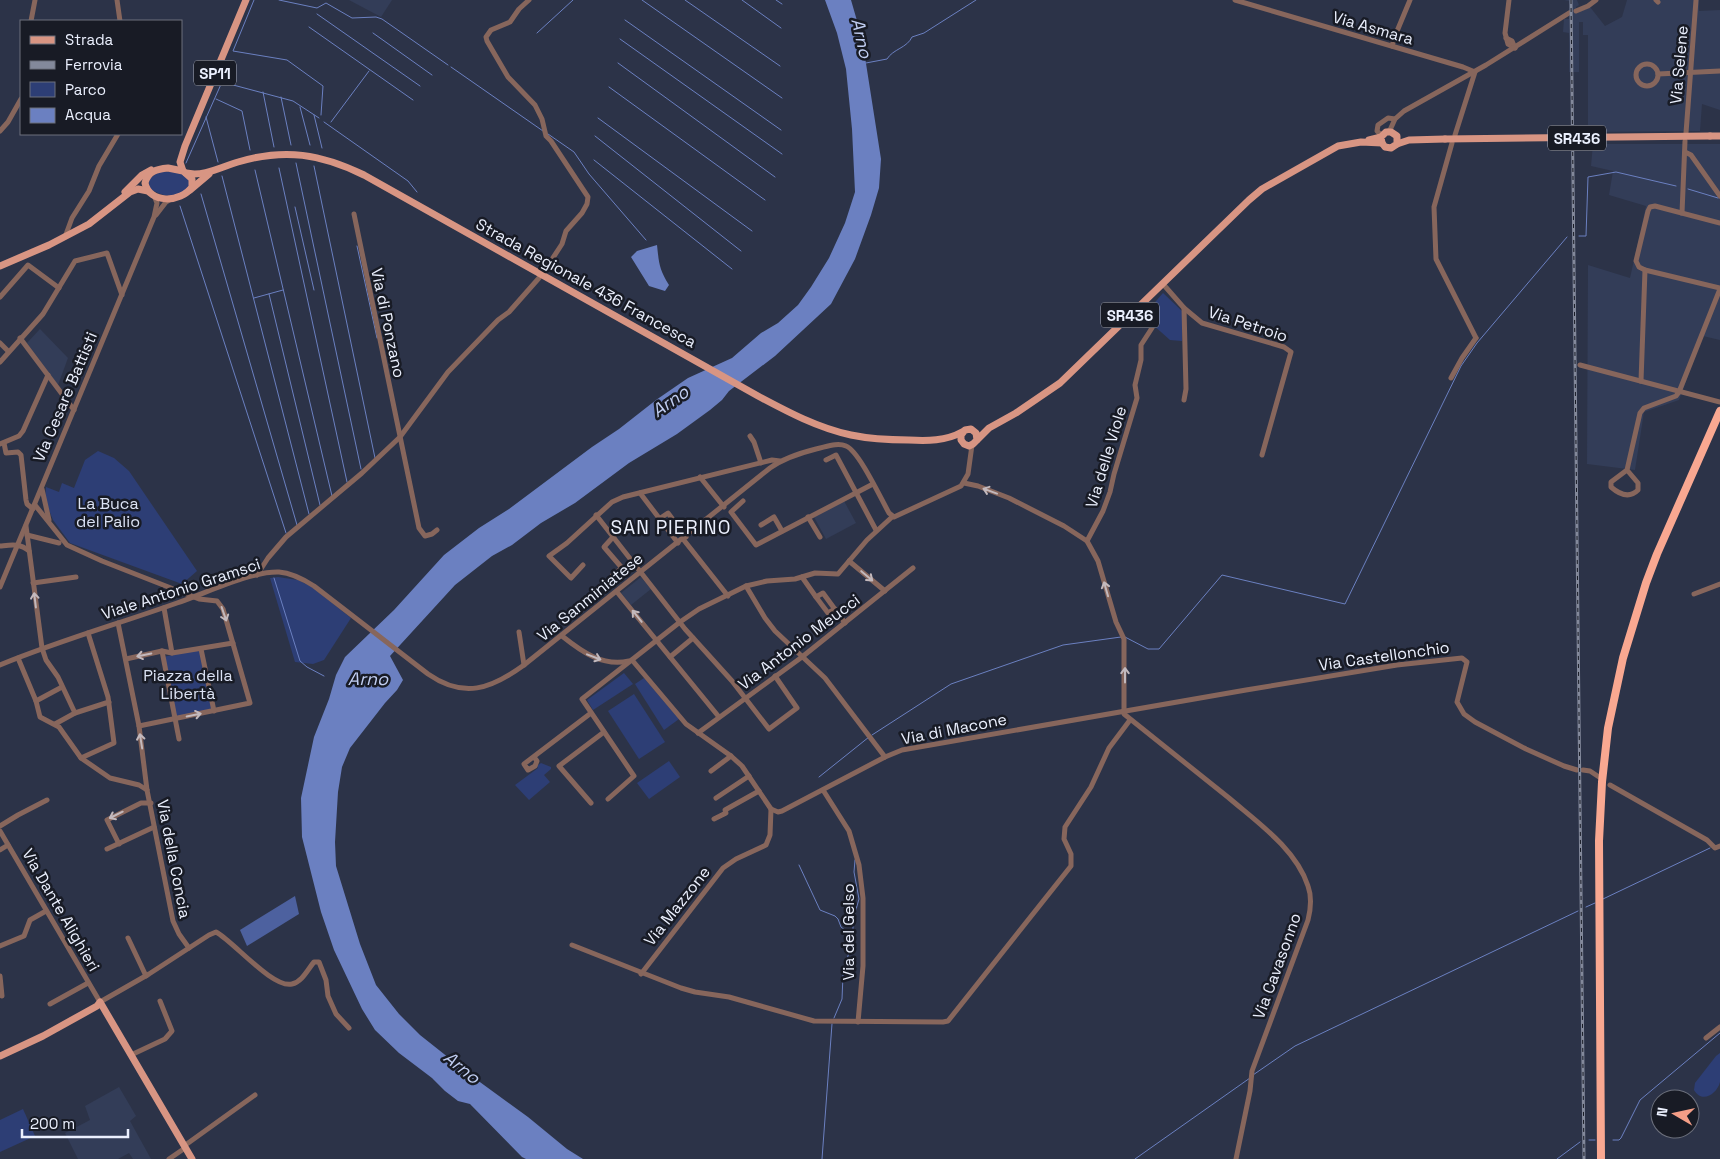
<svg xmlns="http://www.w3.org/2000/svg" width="1720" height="1159" viewBox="0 0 1720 1159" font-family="'Space Grotesk',sans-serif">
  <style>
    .built { fill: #333d58 }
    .green { fill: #2d3e75 }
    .forest { fill: #4d619f }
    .water { fill: #6b80c1 }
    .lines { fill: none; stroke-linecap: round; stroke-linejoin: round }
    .stream { stroke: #6b80c1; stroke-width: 1 }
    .minor { stroke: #87665c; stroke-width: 5 }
    .major { stroke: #d89583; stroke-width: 7 }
    .highway { stroke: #f9a891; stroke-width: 8 }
    .rail-casing { stroke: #83899b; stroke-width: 3 }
    .rail { stroke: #181b25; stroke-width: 1; stroke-dasharray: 4; stroke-linecap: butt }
    .major-bridge { stroke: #d89583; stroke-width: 7 }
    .oneway { stroke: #c3b9bd }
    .labels { text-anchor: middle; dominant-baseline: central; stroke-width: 5; stroke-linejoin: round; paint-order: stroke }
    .shield { fill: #181b25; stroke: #acb0bd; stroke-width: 1 }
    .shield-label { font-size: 15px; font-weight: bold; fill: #ebf0fe }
    .street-label { font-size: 16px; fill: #ebf0fe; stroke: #181b25 }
    .park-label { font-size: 16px; fill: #dbe2f4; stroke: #181b25 }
    .water-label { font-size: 18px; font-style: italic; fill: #c1cef2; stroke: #181b25 }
    .quarter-label { font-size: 19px; letter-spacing: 1px; fill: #ebf0fe; stroke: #181b25 }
  </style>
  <rect width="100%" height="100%" fill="#2c3348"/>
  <!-- built -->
  <g class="built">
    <polygon points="349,0 392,0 381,17"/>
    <polygon points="1564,0 1577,0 1579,5 1576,7 1576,13 1590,7 1605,26 1622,17 1627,0 1699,0 1699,11 1720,10 1720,110 1702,104 1700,131 1588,132 1588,35 1583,35 1583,22 1579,22 1579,72 1569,72 1569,33 1563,32 1564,19 1569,19 1569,1"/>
    <polygon points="1593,144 1720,144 1720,340 1703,336 1679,400 1644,412 1635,470 1587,464 1588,265 1630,278 1646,206 1609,195 1613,171 1591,166"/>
    <polygon points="40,329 68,358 58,385 27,343"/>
    <polygon points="844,501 856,523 826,539 814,517"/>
    <polygon points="641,577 651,589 631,605 621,593"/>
    <polygon points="119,1087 136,1116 130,1121 151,1159 133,1159 129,1153 118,1159 78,1159 65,1133 90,1120 85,1106"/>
  </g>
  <!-- green -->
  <g class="green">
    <path d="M 177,171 L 188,177 L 190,184 L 184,193 C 168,197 165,197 150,189 L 148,180 L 158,172 Z"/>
    <polygon points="1163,293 1182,311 1182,341 1170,340 1143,316"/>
    <polygon points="98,451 114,458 129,471 197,571 182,584 70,543 53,520 45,500 46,487 59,492 62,483 74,488 85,460"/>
    <polygon points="278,577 298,580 312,587 351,618 324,660 313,664 295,662 270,578"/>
    <polygon points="201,649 214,711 175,719 163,657"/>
    <polygon points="624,673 633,684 593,710 587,700"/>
    <polygon points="644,678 679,719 664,730 635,684"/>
    <polygon points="634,694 665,742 639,759 608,711"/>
    <polygon points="669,761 680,777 649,799 637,783"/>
    <polygon points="541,763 551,767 551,769 544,775 550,782 529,800 515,785 538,768 537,766"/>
    <path d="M 1720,1053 C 1720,1062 1720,1073 1720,1082 C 1717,1094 1702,1104 1694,1090 L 1695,1083 L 1716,1056 Z"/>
    <polygon points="23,1109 35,1136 0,1152 0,1120"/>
  </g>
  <!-- forest -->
  <polygon class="forest" points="295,896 299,914 247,946 240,930"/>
  <!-- water -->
  <g class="water">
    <polygon points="825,0 851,0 862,38 881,159 879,188 871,215 855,259 831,304 775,356 729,391 722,400 710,410 677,434 629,463 575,503 541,523 512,545 492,556 455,585 390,656 403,680 397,690 385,703 350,748 342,767 338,792 335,842 336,866 360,944 376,985 399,1014 420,1035 473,1077 528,1117 567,1149 583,1159 526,1159 522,1157 470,1104 458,1101 445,1091 432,1078 399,1053 375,1030 362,1009 334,950 321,912 302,837 301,798 314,737 329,699 336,675 345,657 394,610 444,555 479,528 509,509 592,447 619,429 656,400 688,378 732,358 761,333 778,323 798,305 811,287 829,258 845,223 855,192 852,129 846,69 837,33"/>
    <path d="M 657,245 C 659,263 659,269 669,285 L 665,291 L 649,286 L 631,257 L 637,251 Z"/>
  </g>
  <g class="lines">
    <!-- stream -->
    <g class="stream">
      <polyline points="254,0 233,51 287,60 323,86 321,115"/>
      <polyline points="279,0 317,8 326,3 352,18 376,17 382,19 448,65"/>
      <polyline points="642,0 782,98"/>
      <polyline points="685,0 780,66"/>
      <polyline points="742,0 781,28"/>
      <polyline points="776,0 782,4"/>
      <polyline points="317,14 420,86"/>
      <polyline points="625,20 781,130"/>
      <polyline points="309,27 413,100"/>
      <polyline points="373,33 432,75"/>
      <polyline points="537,33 573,0"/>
      <polyline points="620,39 782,154"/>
      <polyline points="618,63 775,177"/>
      <path d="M 866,63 L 887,59 C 893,49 907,48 912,37 L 924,33 L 976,0"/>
      <polyline points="451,67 543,131"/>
      <polyline points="609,87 765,200"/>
      <polyline points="263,92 274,147"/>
      <polyline points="281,97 291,145"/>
      <polyline points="216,99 242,111 250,150"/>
      <polyline points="300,107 310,145"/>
      <polyline points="314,115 322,148"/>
      <polyline points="206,117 218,162"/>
      <polyline points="598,118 752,231"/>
      <polyline points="324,122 408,181 417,192"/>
      <polyline points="331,122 369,71"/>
      <polyline points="548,134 574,152 589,174 646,240"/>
      <polyline points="595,136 741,251"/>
      <polyline points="594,160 732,269"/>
      <polyline points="186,163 222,82 293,101 319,118"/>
      <polyline points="296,163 361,469"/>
      <polyline points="314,166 375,458"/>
      <polyline points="279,168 347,482"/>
      <polyline points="255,170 332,496"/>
      <polyline points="222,176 309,514"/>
      <polyline points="1688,189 1718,198"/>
      <polyline points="201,194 297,525"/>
      <polyline points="180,206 286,533"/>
      <polyline points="295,207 314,290"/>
      <polyline points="1579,236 1586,236 1588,177 1616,172 1676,186"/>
      <polyline points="357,246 377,338"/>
      <polyline points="269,294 320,505"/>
      <polyline points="254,298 283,290"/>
      <polyline points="274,578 300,661 307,667 324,676"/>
      <polyline points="1125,637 1148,649 1159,649 1222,575 1345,604 1461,366 1477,343 1567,237"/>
      <polyline points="872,735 951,684 1063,645 1121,637"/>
      <polyline points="819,777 869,737"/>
      <polyline points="799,865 820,910 835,916 838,919 841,927 850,934"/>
      <polyline points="1603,899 1710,848"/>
      <polyline points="1586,907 1595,903"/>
      <polyline points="834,1018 842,999 843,975 849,952 850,935 853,930 853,920 859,899 854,872 855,860"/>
      <polyline points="1253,1075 1295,1046 1578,911"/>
      <polyline points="1589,1140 1595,1140"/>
      <polyline points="1613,1140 1619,1140 1621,1138 1640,1100 1720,1033"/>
      <polyline points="822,1159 832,1024"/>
      <polyline points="1135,1159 1250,1078"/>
      <polyline points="1557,1159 1580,1142"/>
    </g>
    <!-- minor -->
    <g class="minor">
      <polyline points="117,0 120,21"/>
      <polyline points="529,0 519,9 510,22 491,30 486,37 487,41 508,77 535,105 542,119 546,136 551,141 588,197 587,204 582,213 566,231 562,244 545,270"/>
      <polyline points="1235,0 1463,67 1475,72 1455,135"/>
      <polyline points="1509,0 1505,33 1508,44 1515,48"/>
      <polyline points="1656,0 1658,2"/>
      <polyline points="1576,11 1588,6 1596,0"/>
      <polyline points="31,21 35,0"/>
      <polyline points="1506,38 1512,41 1515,48"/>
      <polyline points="1392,46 1395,36 1410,0"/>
      <circle cx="1647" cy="75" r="11"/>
      <polyline points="1658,74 1720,71"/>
      <polyline points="0,131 8,122 21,99"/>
      <polyline points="1386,132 1390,130 1395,119 1404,111 1486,65 1569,13"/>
      <polyline points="1686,133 1696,0"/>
      <polyline points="1383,134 1380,134 1377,131 1378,125 1388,118 1395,119"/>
      <polyline points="1452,143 1434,207 1436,259 1476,338"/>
      <polyline points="1685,152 1691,155 1720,196"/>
      <polyline points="1682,213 1685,141"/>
      <polyline points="354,214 419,528 425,536 432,534 437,530"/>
      <polyline points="156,215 166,202 171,199"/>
      <polyline points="1720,223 1655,206 1650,207 1648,211 1636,261 1639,267 1645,270 1720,288"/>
      <polyline points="65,237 72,218 89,191 99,166 118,134"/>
      <polyline points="1163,284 1184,308 1202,323 1284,347 1291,352 1262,455"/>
      <polyline points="0,297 28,265 59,288"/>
      <polyline points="20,338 74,410"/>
      <polyline points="0,343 8,351"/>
      <polyline points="0,362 43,314 75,261 107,253 122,295"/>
      <polyline points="1580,365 1720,402"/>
      <polyline points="1451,378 1462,358 1476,338"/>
      <polyline points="1641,381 1645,270"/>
      <polyline points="1184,400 1186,389 1184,308"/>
      <polyline points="750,436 754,442 761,463"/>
      <polyline points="4,443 6,453 18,452 21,455 26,500 27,504 33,509"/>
      <polyline points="0,444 19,436 23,431 48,375"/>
      <polyline points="826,460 836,455 876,530"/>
      <path d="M 1627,470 L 1638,483 L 1638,490 C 1629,499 1619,494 1611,487 L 1611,482 L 1627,470 L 1640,413 L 1644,408 L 1676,396 L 1679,392 L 1720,289"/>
      <polyline points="700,477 724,507"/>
      <polyline points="964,483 978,486 1009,498 1064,526 1087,541 1098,561 1116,622 1124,639 1124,711"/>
      <polyline points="42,489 49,520"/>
      <polyline points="640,493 678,543"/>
      <polyline points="743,501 731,512 756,545 873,484"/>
      <polyline points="35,505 67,545 102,561 199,599 217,601 223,609 250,703 139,726"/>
      <polyline points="596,515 685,629 732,681 769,729 797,708 775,676"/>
      <polyline points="808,517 820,537"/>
      <polyline points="659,519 668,513 686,537"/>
      <polyline points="761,525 774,517 782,531"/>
      <polyline points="26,526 42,648 46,660 58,677 75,713"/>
      <polyline points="27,535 59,543"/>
      <polyline points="683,539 728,596"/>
      <polyline points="1087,541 1103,511 1110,492 1114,474 1137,398 1135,385 1141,360 1141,345 1152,328 1139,315 1147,305 1144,302"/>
      <path d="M 0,546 C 11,545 20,543 29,551"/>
      <polyline points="849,561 885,591"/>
      <polyline points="583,565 571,578 549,556 567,543 612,502 623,497 772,460 780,461"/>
      <polyline points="257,575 268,558 286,537 362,473 400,437 448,372 498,320 509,312 539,278"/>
      <polyline points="612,576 622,568 604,547 614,536"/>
      <polyline points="802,577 816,597 823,593 845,623"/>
      <polyline points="33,583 76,577"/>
      <polyline points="746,586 765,618 775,631 825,678 885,757"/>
      <polyline points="0,587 154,217 157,203 154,195"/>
      <polyline points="617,592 719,717"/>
      <polyline points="1694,594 1720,584"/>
      <polyline points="816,597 828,613 835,609"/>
      <polyline points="164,608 172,653"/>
      <polyline points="118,623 139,726 147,790 173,921 179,934 189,948"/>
      <polyline points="519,632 524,665"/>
      <path d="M 562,636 C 582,652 603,667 629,661"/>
      <polyline points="201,649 214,711"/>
      <polyline points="162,651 179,739"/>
      <polyline points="670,657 693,638"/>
      <polyline points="18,658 36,701 40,717 59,727 81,758 110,778 139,785 147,790"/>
      <polyline points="126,659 162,651 172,653 233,643"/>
      <polyline points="632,660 686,724 731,756 742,766 771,809 770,835 766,845 736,859 723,868 641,974"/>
      <path d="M 0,665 C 58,641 118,624 177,603 C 204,594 250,571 279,572 C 292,573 303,579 314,586 L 428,674 C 464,699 491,689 524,665 L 770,468 C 784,458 800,453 816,449 C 826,447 837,442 846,446 C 859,451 881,499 889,513 L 894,517 L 961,486 L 968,474 L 972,445"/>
      <polyline points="36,701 62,687"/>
      <path d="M 1124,711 L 1124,714 C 1159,742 1194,770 1229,798 C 1257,822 1296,849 1308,886 C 1312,897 1311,908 1308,920 L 1252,1071 L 1250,1091 L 1236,1159"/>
      <polyline points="55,724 75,713 109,702"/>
      <polyline points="698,733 802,657 913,568"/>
      <polyline points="534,757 537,761 535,766 528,770 524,764 591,713"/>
      <polyline points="81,758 114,743 108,697 88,633"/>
      <polyline points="1583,770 1590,771 1599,777"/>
      <polyline points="711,771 731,756"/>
      <polyline points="1610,785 1707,840 1715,848 1720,846"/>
      <polyline points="823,790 849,831 859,865 863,898 863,966 858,1022"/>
      <polyline points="716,798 749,776"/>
      <polyline points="608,799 634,776 582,699 680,622 699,609 746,586 767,581 795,579 815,573 838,574 867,540 892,517"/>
      <polyline points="591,803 559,766 604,732"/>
      <polyline points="771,809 778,812 782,811 885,757 902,750 1246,690 1397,665 1462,658 1467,662 1457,702 1464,714 1475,722 1526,749 1564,766 1577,770"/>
      <polyline points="714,819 726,813 725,810 759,791"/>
      <polyline points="0,826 18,815 47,800"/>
      <path d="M 0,831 L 100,1002 L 149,974 L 209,935 L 216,932 C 233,941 273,989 292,984 C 302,982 308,969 314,962 L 319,962 L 326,980 L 328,996 L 336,1014 L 349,1028"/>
      <polyline points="119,844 107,820 141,803 151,803"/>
      <polyline points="107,849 154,827"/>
      <polyline points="0,850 8,845"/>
      <polyline points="128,938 146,976"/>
      <polyline points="572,945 681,988 695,992 729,997 814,1021 943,1022 948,1021 1071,866 1071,854 1064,839 1065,827 1091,787 1109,748 1130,720"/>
      <polyline points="0,946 24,936 30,920 46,911"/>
      <polyline points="0,976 2,996"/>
      <polyline points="50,1004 88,983"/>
      <polyline points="1706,1038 1720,1027"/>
      <polyline points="131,1055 165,1039 172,1031 160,1001"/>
      <polyline points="184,1146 255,1095"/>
      <polyline points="169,1159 185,1148"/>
    </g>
    <!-- major -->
    <g class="major">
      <polyline points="1710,136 1720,136"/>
      <polyline points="1369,140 1381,137 1386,132 1391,132 1397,136 1397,144 1391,148 1385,147 1382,143 1381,137"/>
      <polyline points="1397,144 1409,140 1445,139"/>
      <path d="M 168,168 L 183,171 L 192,179 L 192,187 C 181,203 149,204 145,183 C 148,171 157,169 168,168 Z"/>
      <polyline points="183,171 180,162 185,146 246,0"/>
      <path d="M 186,173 C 204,177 221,167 238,162 C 285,148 321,154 364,175 L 758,396 C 788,412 818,428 851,435 C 870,439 890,440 909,440 C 927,441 946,441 962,432"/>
      <polyline points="190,190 209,174"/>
      <polyline points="125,192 142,175 151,170"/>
      <polyline points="0,266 49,245 89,224 130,192 138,189 148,191"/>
      <polyline points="977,440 976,433 971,429 965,430 961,435 961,440 964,444 969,446 973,444 989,428 1016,413 1060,383 1249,200 1262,189 1338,146 1361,142 1382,143"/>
      <polyline points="0,1056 43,1036 97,1006 100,1002 192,1159"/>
    </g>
    <!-- highway -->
    <polyline class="highway" points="1601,1159 1599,841 1602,782 1608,728 1623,658 1646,583 1657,554 1720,411"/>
    <!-- rail casing -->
    <g class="rail-casing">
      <polyline id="rail" points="1571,0 1584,1159"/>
    </g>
    <!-- rail -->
    <use href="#rail" class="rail"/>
    <!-- major-bridge -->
    <polyline class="major-bridge" points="1445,139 1710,136"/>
  </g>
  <!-- one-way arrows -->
  <defs><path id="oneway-shaft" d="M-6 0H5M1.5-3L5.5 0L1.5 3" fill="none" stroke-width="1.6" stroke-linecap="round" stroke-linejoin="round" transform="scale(1.25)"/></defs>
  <g class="oneway">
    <use href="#oneway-shaft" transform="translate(990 491) rotate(-160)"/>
    <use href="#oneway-shaft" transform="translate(867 576) rotate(40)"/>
    <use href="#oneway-shaft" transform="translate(1106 589) rotate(-106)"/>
    <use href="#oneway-shaft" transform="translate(35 600) rotate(-97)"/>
    <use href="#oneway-shaft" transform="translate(224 614) rotate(71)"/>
    <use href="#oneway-shaft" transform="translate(637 616) rotate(-129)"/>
    <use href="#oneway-shaft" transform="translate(144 655) rotate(168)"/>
    <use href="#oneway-shaft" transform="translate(594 657) rotate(21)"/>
    <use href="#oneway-shaft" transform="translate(1125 675) rotate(-90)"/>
    <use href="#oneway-shaft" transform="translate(194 715) rotate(-12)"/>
    <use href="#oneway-shaft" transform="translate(141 741) rotate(-99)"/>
    <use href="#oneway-shaft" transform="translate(116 815) rotate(154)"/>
  </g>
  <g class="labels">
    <!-- shield labels -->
    <g class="shield">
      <rect x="194" y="60.5" width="42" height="25" rx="4"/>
      <rect x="1548" y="125.5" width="58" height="25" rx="4"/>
      <rect x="1101" y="302.5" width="58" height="25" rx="4"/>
    </g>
    <g class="shield-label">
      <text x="215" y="73">SP11</text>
      <text x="1577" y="138">SR436</text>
      <text x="1130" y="315">SR436</text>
    </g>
    <!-- street labels -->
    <g class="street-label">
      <text transform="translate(1373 28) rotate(16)">Via Asmara</text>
      <text transform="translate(1679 65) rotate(-85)">Via Selene</text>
      <text transform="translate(586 283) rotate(29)">Strada Regionale 436 Francesca</text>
      <text transform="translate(388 323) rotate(78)">Via di Ponzano</text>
      <text transform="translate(1248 324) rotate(18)">Via Petroio</text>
      <text transform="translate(65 397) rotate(-67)">Via Cesare Battisti</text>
      <text transform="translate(1106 457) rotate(-73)">Via delle Viole</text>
      <text transform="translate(181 589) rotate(-18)">Viale Antonio Gramsci</text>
      <text transform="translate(590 597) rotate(-39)">Via Sanminiatese</text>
      <text transform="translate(799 642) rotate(-37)">Via Antonio Meucci</text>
      <text transform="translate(1384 656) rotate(-8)">Via Castellonchio</text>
      <text transform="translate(954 729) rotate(-11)">Via di Macone</text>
      <text transform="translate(174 859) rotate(79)">Via della Concia</text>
      <text transform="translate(677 906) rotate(-52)">Via Mazzone</text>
      <text transform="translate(61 910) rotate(60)">Via Dante Alighieri</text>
      <text transform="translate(848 932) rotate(-90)">Via del Gelso</text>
      <text transform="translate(1277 966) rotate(-70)">Via Cavasonno</text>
    </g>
    <!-- park labels -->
    <g class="park-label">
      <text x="108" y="503">La Buca<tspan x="108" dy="18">del Palio</tspan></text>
      <text x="188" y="675">Piazza della<tspan x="188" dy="18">Libertà</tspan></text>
    </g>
    <!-- water labels -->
    <g class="water-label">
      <text transform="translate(862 38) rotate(77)">Arno</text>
      <text transform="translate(670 401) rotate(-35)">Arno</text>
      <text x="368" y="678">Arno</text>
      <text transform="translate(462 1067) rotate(39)">Arno</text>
    </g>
    <!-- quarter labels -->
    <g class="quarter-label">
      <text x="671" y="527">SAN PIERINO</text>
    </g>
  </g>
  <!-- legend -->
  <rect x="20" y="20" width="162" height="115" fill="#181b25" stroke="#6c707c"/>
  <rect x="30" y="36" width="25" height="8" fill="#d89583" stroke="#6c707c"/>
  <text x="65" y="45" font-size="15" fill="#ebf0fe">Strada</text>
  <rect x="30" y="61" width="25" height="8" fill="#83899b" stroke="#6c707c"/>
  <text x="65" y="70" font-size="15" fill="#ebf0fe">Ferrovia</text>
  <rect x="30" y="82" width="25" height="15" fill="#2d3e75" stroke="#6c707c"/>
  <text x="65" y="95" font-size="15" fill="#ebf0fe">Parco</text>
  <rect x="30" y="108" width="25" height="15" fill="#6b80c1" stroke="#6c707c"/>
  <text x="65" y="120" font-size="15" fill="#ebf0fe">Acqua</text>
  <!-- north arrow -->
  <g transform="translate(1675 1114) rotate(279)"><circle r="24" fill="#181b25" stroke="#6c707c"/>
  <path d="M0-4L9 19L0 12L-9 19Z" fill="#f49e87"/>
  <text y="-8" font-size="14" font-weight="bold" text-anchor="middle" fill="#ebf0fe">N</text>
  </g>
  <!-- scale -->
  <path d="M22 1129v8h106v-8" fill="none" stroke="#ebf0fe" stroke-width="2.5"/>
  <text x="30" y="1129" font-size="15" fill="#ebf0fe" stroke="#181b25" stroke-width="4" paint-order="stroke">200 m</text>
</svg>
